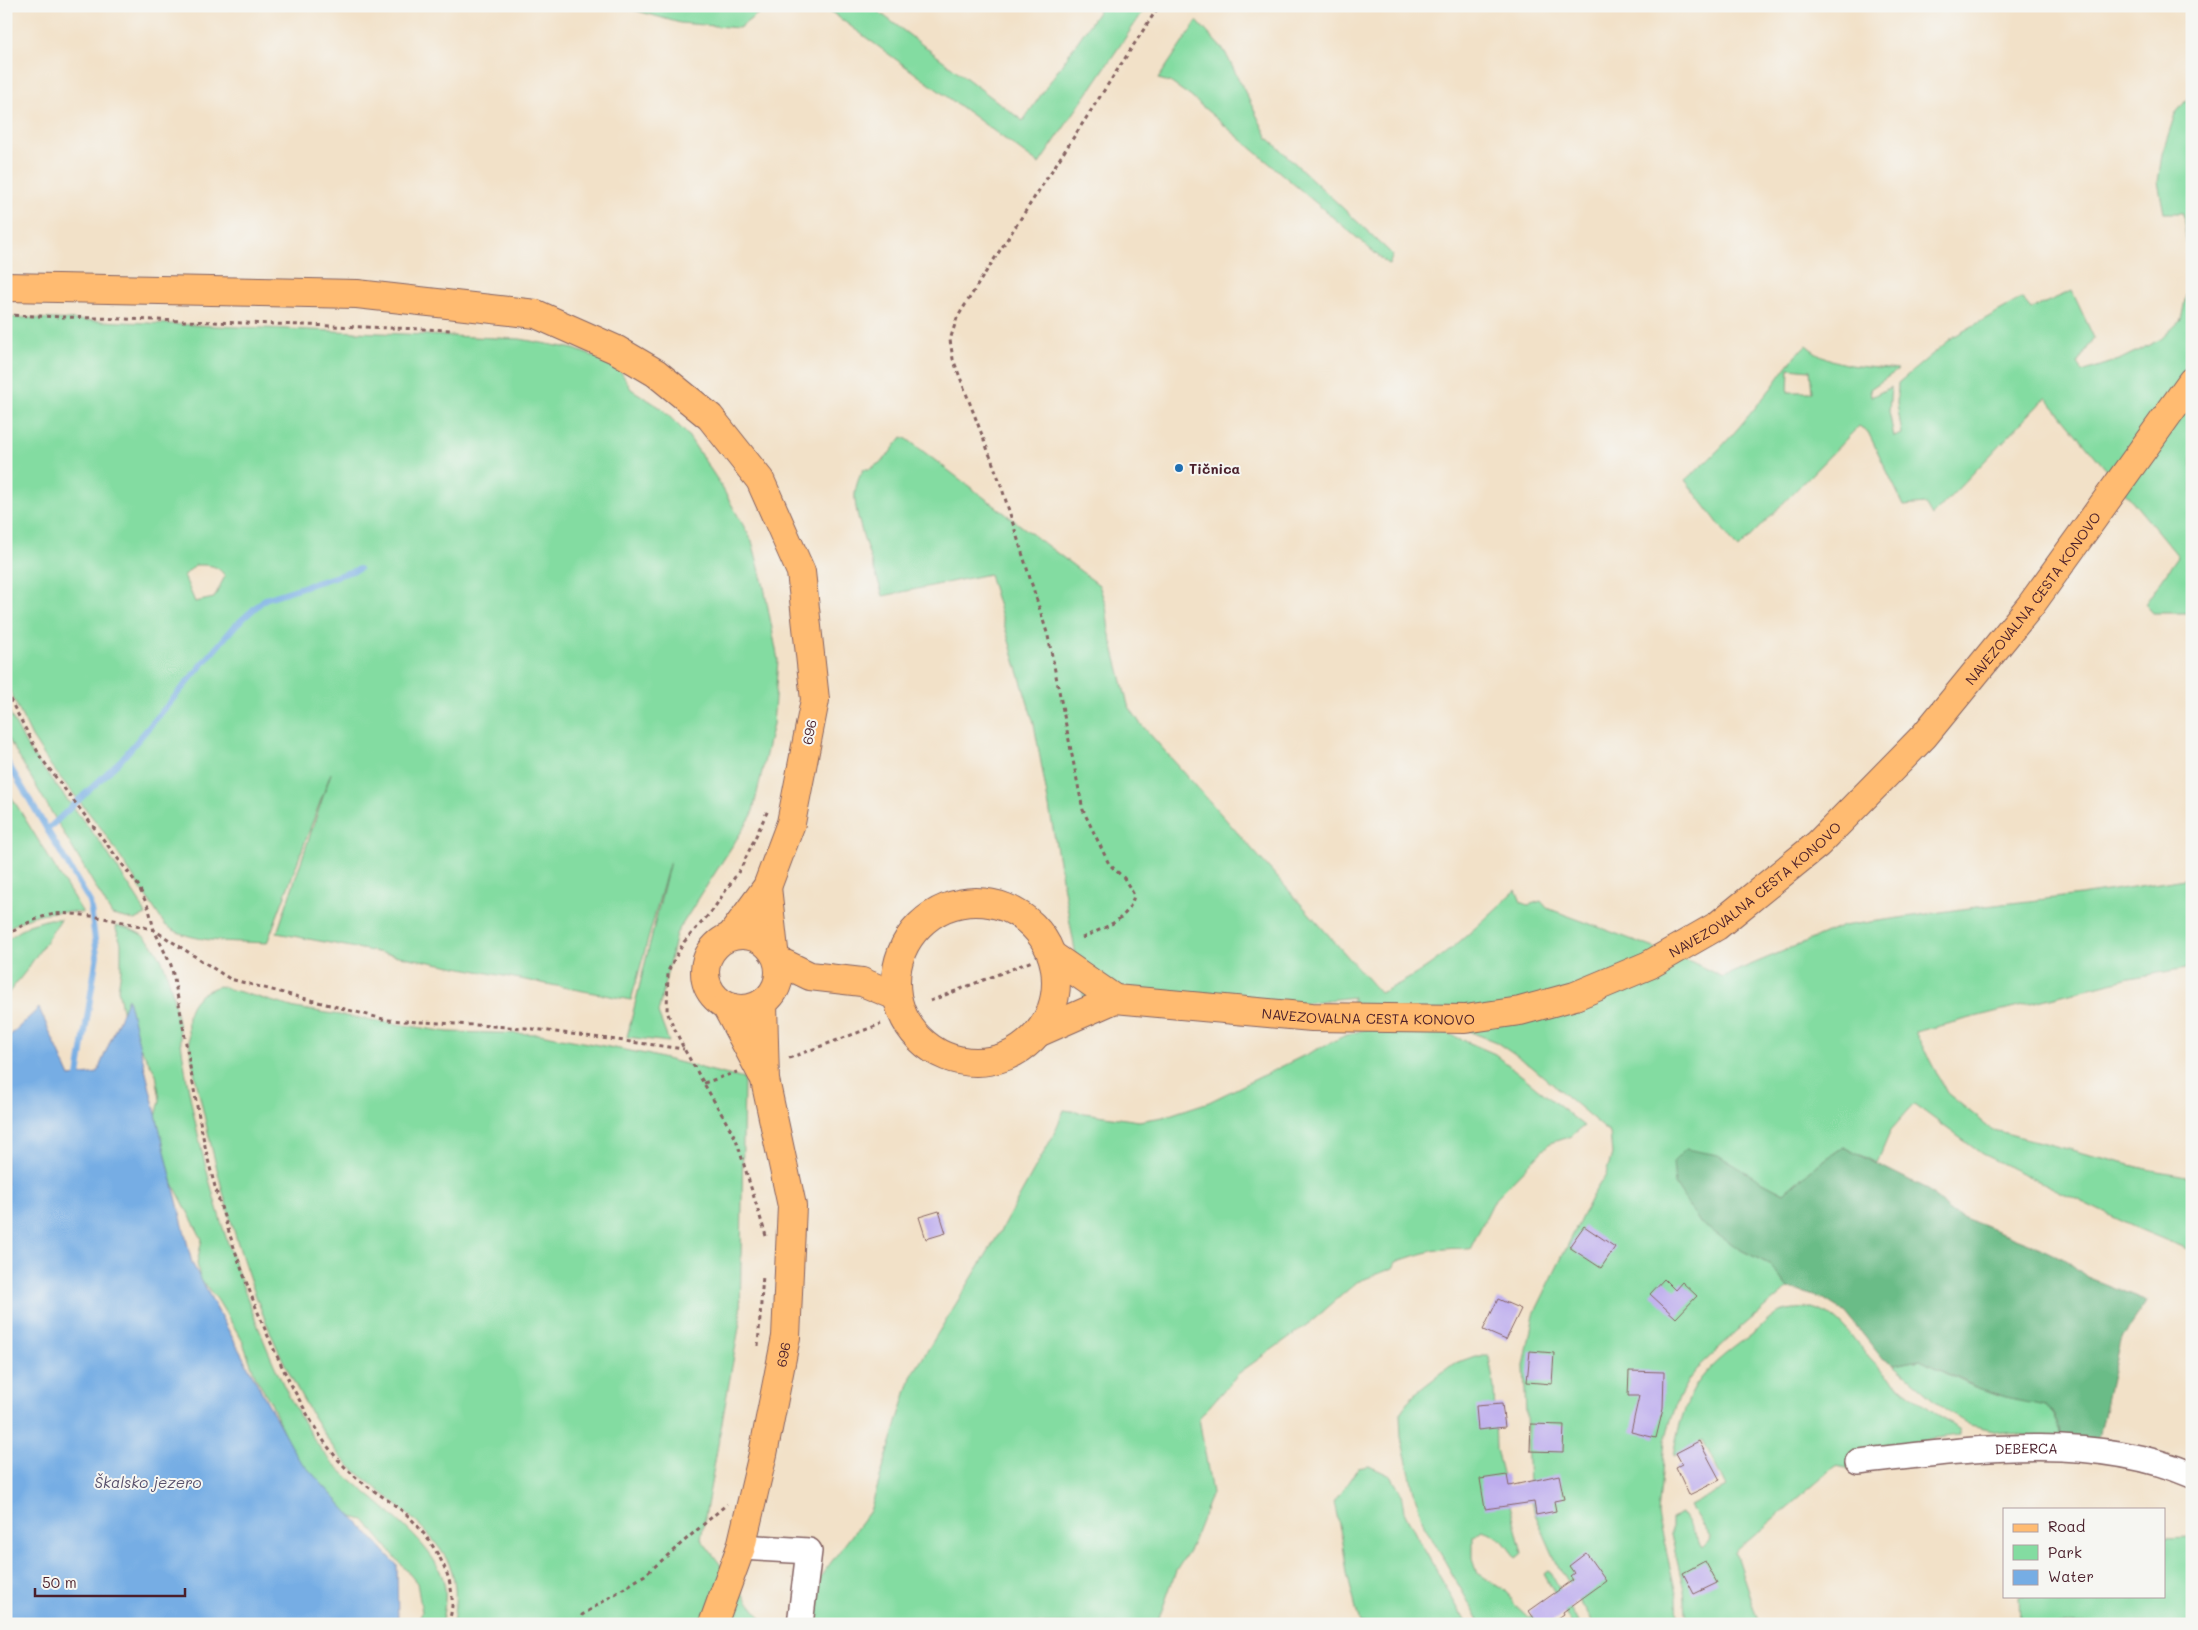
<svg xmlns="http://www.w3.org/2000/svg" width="2198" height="1630" viewBox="0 0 2198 1630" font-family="Mali,sans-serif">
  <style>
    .green { fill: #83dca1; stroke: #667e66; fill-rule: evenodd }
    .forest { fill: #6abc87; stroke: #5a6e59 }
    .water { fill: #76ade4; stroke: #606688 }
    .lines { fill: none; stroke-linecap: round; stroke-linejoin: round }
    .stream { stroke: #76ade4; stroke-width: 6 }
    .building { fill: #beadee }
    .minor-casing { stroke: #856362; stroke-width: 28 }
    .major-casing { stroke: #856362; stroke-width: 30 }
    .path { stroke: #856362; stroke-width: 3; stroke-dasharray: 4 4; stroke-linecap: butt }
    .minor { stroke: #fff; stroke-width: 25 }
    .major { stroke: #ffbb71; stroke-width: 28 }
    .poi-dot { fill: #1f6fb2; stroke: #f6f6f2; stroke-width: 2 }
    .labels { text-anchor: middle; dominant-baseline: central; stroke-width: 4; stroke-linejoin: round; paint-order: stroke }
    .poi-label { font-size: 14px; font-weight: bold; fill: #4a1f2b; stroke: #f6f6f2; text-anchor: start }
    .street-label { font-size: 14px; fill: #4a1f2b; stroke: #f6f6f2 }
    .water-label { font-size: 15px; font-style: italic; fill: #59516c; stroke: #f6f6f2 }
  </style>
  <rect width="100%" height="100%" fill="#f6f6f2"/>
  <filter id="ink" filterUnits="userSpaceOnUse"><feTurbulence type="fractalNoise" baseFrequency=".02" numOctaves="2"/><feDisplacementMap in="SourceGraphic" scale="10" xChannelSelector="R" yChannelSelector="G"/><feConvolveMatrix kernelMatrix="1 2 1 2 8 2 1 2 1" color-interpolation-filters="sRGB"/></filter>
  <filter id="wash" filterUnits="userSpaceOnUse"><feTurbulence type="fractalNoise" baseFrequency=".0096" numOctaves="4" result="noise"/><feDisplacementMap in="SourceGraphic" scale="20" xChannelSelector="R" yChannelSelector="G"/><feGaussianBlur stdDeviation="1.12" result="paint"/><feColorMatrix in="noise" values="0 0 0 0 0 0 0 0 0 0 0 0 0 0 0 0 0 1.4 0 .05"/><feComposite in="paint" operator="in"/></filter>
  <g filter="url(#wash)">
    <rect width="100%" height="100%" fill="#f2e1c8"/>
    <!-- green -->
    <g class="green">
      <polygon points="620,6 768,6 739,28 680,23"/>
      <polygon points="823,6 871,6 1023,121 1102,6 1147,6 1039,164"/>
      <polygon points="1197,21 1225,52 1268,138 1393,255 1389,265 1190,96 1170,82 1158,79"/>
      <path d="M 2192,93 L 2192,613 L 2153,613 L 2145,604 L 2178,556 L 2046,397 L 1932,516 L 1925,504 L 1904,506 L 1868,432 L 1859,426 L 1738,549 L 1685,480 C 1719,454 1745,420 1772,387 C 1783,372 1792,358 1806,345 C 1832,368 1864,366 1898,370 L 1870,389 L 1871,397 L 1891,387 L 1889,411 L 1894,437 L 1902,434 L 1897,404 L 1898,383 L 1953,337 L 2022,298 L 2031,309 L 2072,291 L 2094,338 L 2077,364 L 2082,372 L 2119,360 L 2161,339 L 2181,320 L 2190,276 L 2183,213 L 2164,213 L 2158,182 L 2162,154 L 2175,114 ZM 1789,368 L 1810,370 L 1812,392 L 1788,392 Z"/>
      <path d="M 6,317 L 520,339 L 574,349 L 617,365 L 631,389 L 661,408 L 687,434 L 719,482 L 752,541 L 764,587 L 778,660 L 773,724 L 752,815 L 676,934 L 658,1013 L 669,1042 L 627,1037 L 670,861 L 631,1000 L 277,933 L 331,773 L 267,943 C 236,941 191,944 165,925 L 101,828 L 51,766 L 32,737 L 6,683 ZM 195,565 C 208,565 217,564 225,576 L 214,598 L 195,602 L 184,576 Z"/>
      <path d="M 902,437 L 907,439 L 1099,585 L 1106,606 L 1109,631 L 1128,705 L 1140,723 L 1380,993 C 1434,970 1474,929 1516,890 L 1521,902 L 1528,905 L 1541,901 L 1547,908 L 1692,962 L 1722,977 L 1843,926 L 1969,908 L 2080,895 L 2192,878 L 2192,967 L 2130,978 L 1915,1032 L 1947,1093 L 1993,1130 L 2146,1169 L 2192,1177 L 2192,1251 L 2134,1227 L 1982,1154 L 1914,1104 L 1891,1130 L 1877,1163 L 1843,1147 L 1813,1168 L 1784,1193 L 1759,1180 L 1741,1250 L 1769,1264 L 1788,1288 L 1736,1332 L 1700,1366 L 1689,1379 L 1678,1399 L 1665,1440 L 1658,1515 L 1677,1598 L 1678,1624 L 1594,1624 L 1559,1568 L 1535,1514 L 1529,1487 L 1524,1366 L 1534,1314 L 1592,1196 L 1606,1174 L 1612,1154 L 1610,1133 L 1531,1066 L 1496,1042 L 1448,1023 L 1352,1024 L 1353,997 L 1196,1016 L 1086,1011 L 1034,724 L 989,574 L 883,596 C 876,573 853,514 855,494 C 856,485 859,476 864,469 L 870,469 L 884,460 Z"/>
      <polygon points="6,706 30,752 100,842 139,901 146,915 134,920 112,915 6,735"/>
      <path d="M 6,788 L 83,913 C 47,910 37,912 6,929 Z"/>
      <polygon points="49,919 61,919 26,971 6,996 6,940 29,925"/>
      <path d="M 115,926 C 138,929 151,938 161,959 C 176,988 181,1051 188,1086 C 200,1150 216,1211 238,1273 C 260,1333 283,1395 320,1448 C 349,1488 439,1538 445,1588 C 446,1600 444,1612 441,1624 L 416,1624 L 422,1612 L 417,1583 L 364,1520 L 333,1512 L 303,1479 L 271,1403 L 256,1378 L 242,1340 L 217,1299 L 200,1279 L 197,1263 L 202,1239 L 169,1176 L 156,1117 L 160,1100 L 156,1074 L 124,1020 L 118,989 L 121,970 L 121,943 Z"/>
      <path d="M 219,986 L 295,1008 L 448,1032 L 540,1034 L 646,1054 L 744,1079 L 740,1322 L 701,1539 L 761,1618 L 760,1624 L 453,1624 C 456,1601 458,1579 446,1558 C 430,1531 401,1508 377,1489 C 363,1477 346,1465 335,1450 C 262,1347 227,1219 200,1097 C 195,1078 184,1028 189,1011 C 194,996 206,991 219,986 Z"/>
      <path d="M 1375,1026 L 1440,1030 L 1495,1054 L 1584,1126 L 1571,1136 L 1550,1143 L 1495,1199 L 1470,1249 C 1444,1246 1420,1253 1396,1262 L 1393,1268 L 1357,1282 L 1312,1321 L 1239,1373 L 1199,1418 L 1212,1493 L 1190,1549 L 1176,1571 L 1157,1624 L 812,1624 L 820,1577 L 870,1511 L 911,1377 L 997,1237 L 1053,1136 L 1064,1110 L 1139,1121 L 1163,1117 L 1209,1102 L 1344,1036 Z"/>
      <path d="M 1811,1308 C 1845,1316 1851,1340 1874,1363 C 1899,1388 1930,1409 1959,1430 L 1959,1435 C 1918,1440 1890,1443 1857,1470 L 1836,1466 L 1735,1552 L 1759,1624 L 1687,1624 L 1684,1590 L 1671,1535 L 1671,1518 L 1682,1513 L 1703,1547 L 1711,1539 L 1690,1506 L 1726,1487 L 1703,1440 L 1673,1456 C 1677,1432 1683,1409 1695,1387 C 1710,1363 1735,1347 1757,1330 C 1762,1325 1768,1319 1774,1315 C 1785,1308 1799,1309 1811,1308 Z"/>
      <polygon points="1475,1356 1489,1356 1494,1387 1496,1449 1522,1553 1516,1558 1502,1540 1483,1530 1473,1537 1473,1559 1478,1574 1507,1592 1515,1605 1528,1617 1539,1614 1546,1624 1481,1624 1424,1525 1414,1492 1401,1437 1400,1413 1413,1395 1453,1364"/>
      <path d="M 1920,1360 C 1947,1373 1975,1390 2005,1398 C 2018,1401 2035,1400 2046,1407 C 2059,1415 2060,1427 2062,1440 L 2051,1442 L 1970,1425 L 1951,1414 L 1894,1365 Z"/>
      <polygon points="1369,1466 1391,1476 1401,1493 1404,1511 1417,1537 1467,1624 1360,1624 1347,1574 1343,1543 1334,1502 1358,1468"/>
      <polygon points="2192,1537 2192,1624 2019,1624 2018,1596 2164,1596 2164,1538"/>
      <polygon points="1549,1570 1579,1624 1571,1624 1544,1574"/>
    </g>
    <!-- forest -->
    <polygon class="forest" points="1843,1147 1929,1190 1949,1212 2038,1247 2067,1261 2087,1277 2147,1301 2120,1340 2098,1438 2062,1440 2059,1422 2055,1414 2045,1406 2005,1398 1980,1389 1920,1360 1894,1365 1881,1357 1846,1313 1824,1299 1788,1288 1769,1264 1741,1250 1700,1223 1675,1184 1673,1162 1686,1149 1718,1155 1759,1180 1784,1193 1813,1168"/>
    <!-- water -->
    <polygon class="water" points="128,998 192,1263 297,1457 397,1565 398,1624 6,1624 6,1039 39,1008 70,1077 97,1073"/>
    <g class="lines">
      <!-- stream -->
      <g class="stream">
        <polyline points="6,760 90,902 97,955 78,1076"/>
        <polyline points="47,830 121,760 235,626 265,599 359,569"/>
      </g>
    </g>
    <g id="blocks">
      <!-- building -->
      <g class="building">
        <polygon points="939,1211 946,1233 926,1239 919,1217"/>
        <polygon points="1584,1226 1615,1247 1601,1268 1569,1247"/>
        <polygon points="1664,1279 1675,1290 1682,1282 1697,1296 1676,1318 1650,1294"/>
        <polygon points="1498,1299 1521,1309 1506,1340 1483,1330"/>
        <polygon points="1530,1351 1554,1353 1552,1384 1527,1382"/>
        <polygon points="1629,1371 1664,1372 1663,1409 1656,1438 1631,1432 1639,1396 1628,1396"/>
        <polygon points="1502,1404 1505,1427 1478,1430 1476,1406"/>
        <polygon points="1531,1424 1564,1425 1563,1452 1530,1451"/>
        <polygon points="1699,1441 1720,1480 1689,1495 1676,1467 1682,1464 1676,1453"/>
        <polygon points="1507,1475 1509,1486 1559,1475 1564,1499 1554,1501 1556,1511 1536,1515 1534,1502 1485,1509 1480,1479"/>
        <polygon points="1586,1553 1606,1581 1563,1612 1564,1614 1550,1624 1538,1624 1529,1611 1573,1580 1570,1576 1574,1573 1569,1566"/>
        <polygon points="1705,1561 1717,1583 1694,1594 1683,1573"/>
      </g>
    </g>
  </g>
  <g filter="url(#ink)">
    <use href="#blocks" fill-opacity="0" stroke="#856362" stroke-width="1"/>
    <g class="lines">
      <!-- minor casing -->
      <g class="minor-casing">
        <g id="minor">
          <path id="s1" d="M 1858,1462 C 1964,1450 2091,1431 2192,1475"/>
          <polyline points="741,1547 809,1551 800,1624"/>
        </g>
      </g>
      <!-- major casing -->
      <g class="major-casing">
        <g id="major">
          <polyline points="6,287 357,294 536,314 617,350 656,373 710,417 760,480 801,572 815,700 791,823 767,887 731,936"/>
          <polyline points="767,887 774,950"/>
          <circle cx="976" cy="982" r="80"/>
          <circle cx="742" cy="972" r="37"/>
          <polyline points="1053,956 1115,999"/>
          <polyline points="779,961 810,976 862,982 896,996"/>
          <polyline points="726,1006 762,1074"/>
          <path id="s2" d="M 1040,1032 L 1115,999 L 1312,1017 L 1465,1019 L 1520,1011 L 1575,996 L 1649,965 L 1717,926 L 1818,844 L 1924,736 L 2031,605 L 2192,381"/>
          <path id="s3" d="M 713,1624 L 741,1547 L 763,1454 L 786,1337 L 792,1206 L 765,1080 L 763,1003"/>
        </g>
      </g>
      <!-- path -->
      <g class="path">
        <polyline points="6,315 452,330"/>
        <polyline points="6,692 41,758 138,885 149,909 154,930 230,979 387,1020 526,1028 684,1049"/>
        <path d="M 6,936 C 22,925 37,917 55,914 C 77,911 132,923 154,930 L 171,965 C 188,1041 196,1123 218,1197 C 240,1270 267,1344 305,1410 C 316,1431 332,1455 349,1471 C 368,1490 396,1502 414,1522 C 438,1549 462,1587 448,1624"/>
        <path d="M 1082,938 C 1104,927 1129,921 1134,895 L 1124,878 L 1109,864 L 1083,810 L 1048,636 L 1000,482 L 953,359 L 950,340 L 957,318 L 982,278 L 1159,6"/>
        <polyline points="930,1001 1032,961"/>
        <polyline points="789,1058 881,1024"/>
        <polyline points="704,1083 737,1072"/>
        <polyline points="766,1236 736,1139 684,1049 667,1012 668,971 684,942 712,911 741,868 768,810"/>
        <polyline points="758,1346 763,1275"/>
        <polyline points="580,1624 582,1615 645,1575 727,1504"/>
      </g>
      <!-- minor -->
      <use href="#minor" class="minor"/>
      <!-- major -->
      <use href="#major" class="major"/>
    </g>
  </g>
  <!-- markers -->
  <circle class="poi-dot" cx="1179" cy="468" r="5"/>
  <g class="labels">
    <!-- poi labels -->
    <g class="poi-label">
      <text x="1189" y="468">Tičnica</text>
    </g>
    <!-- street labels -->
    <g class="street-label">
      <text stroke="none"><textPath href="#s2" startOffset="1161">NAVEZOVALNA CESTA KONOVO</textPath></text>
      <text transform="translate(809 732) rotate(-79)">696</text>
      <text stroke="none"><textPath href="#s2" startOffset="756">NAVEZOVALNA CESTA KONOVO</textPath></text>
      <text stroke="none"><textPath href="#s2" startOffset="336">NAVEZOVALNA CESTA KONOVO</textPath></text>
      <text stroke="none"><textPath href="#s3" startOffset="279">696</textPath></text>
      <text stroke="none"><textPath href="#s1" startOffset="169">DEBERCA</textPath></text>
    </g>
    <!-- water labels -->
    <g class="water-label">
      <text x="148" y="1482">Škalsko jezero</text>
    </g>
  </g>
  <!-- margin -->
  <rect width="2198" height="1630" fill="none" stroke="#f6f6f2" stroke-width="25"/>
  <!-- legend -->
  <rect x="2003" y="1508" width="162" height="90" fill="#f6f6f2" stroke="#b1a0a2"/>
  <rect x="2013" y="1524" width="25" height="8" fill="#ffbb71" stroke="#b1a0a2"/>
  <text x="2048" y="1532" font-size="15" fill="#4a1f2b">Road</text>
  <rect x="2013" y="1545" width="25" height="15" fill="#83dca1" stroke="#b1a0a2"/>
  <text x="2048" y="1558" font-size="15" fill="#4a1f2b">Park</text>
  <rect x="2013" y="1570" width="25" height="15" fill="#76ade4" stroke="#b1a0a2"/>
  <text x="2048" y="1582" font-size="15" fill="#4a1f2b">Water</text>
  <!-- scale -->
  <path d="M35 1588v8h150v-8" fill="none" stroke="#4a1f2b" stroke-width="2.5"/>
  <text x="42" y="1588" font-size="15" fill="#4a1f2b" stroke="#f6f6f2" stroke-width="4" paint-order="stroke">50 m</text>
</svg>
